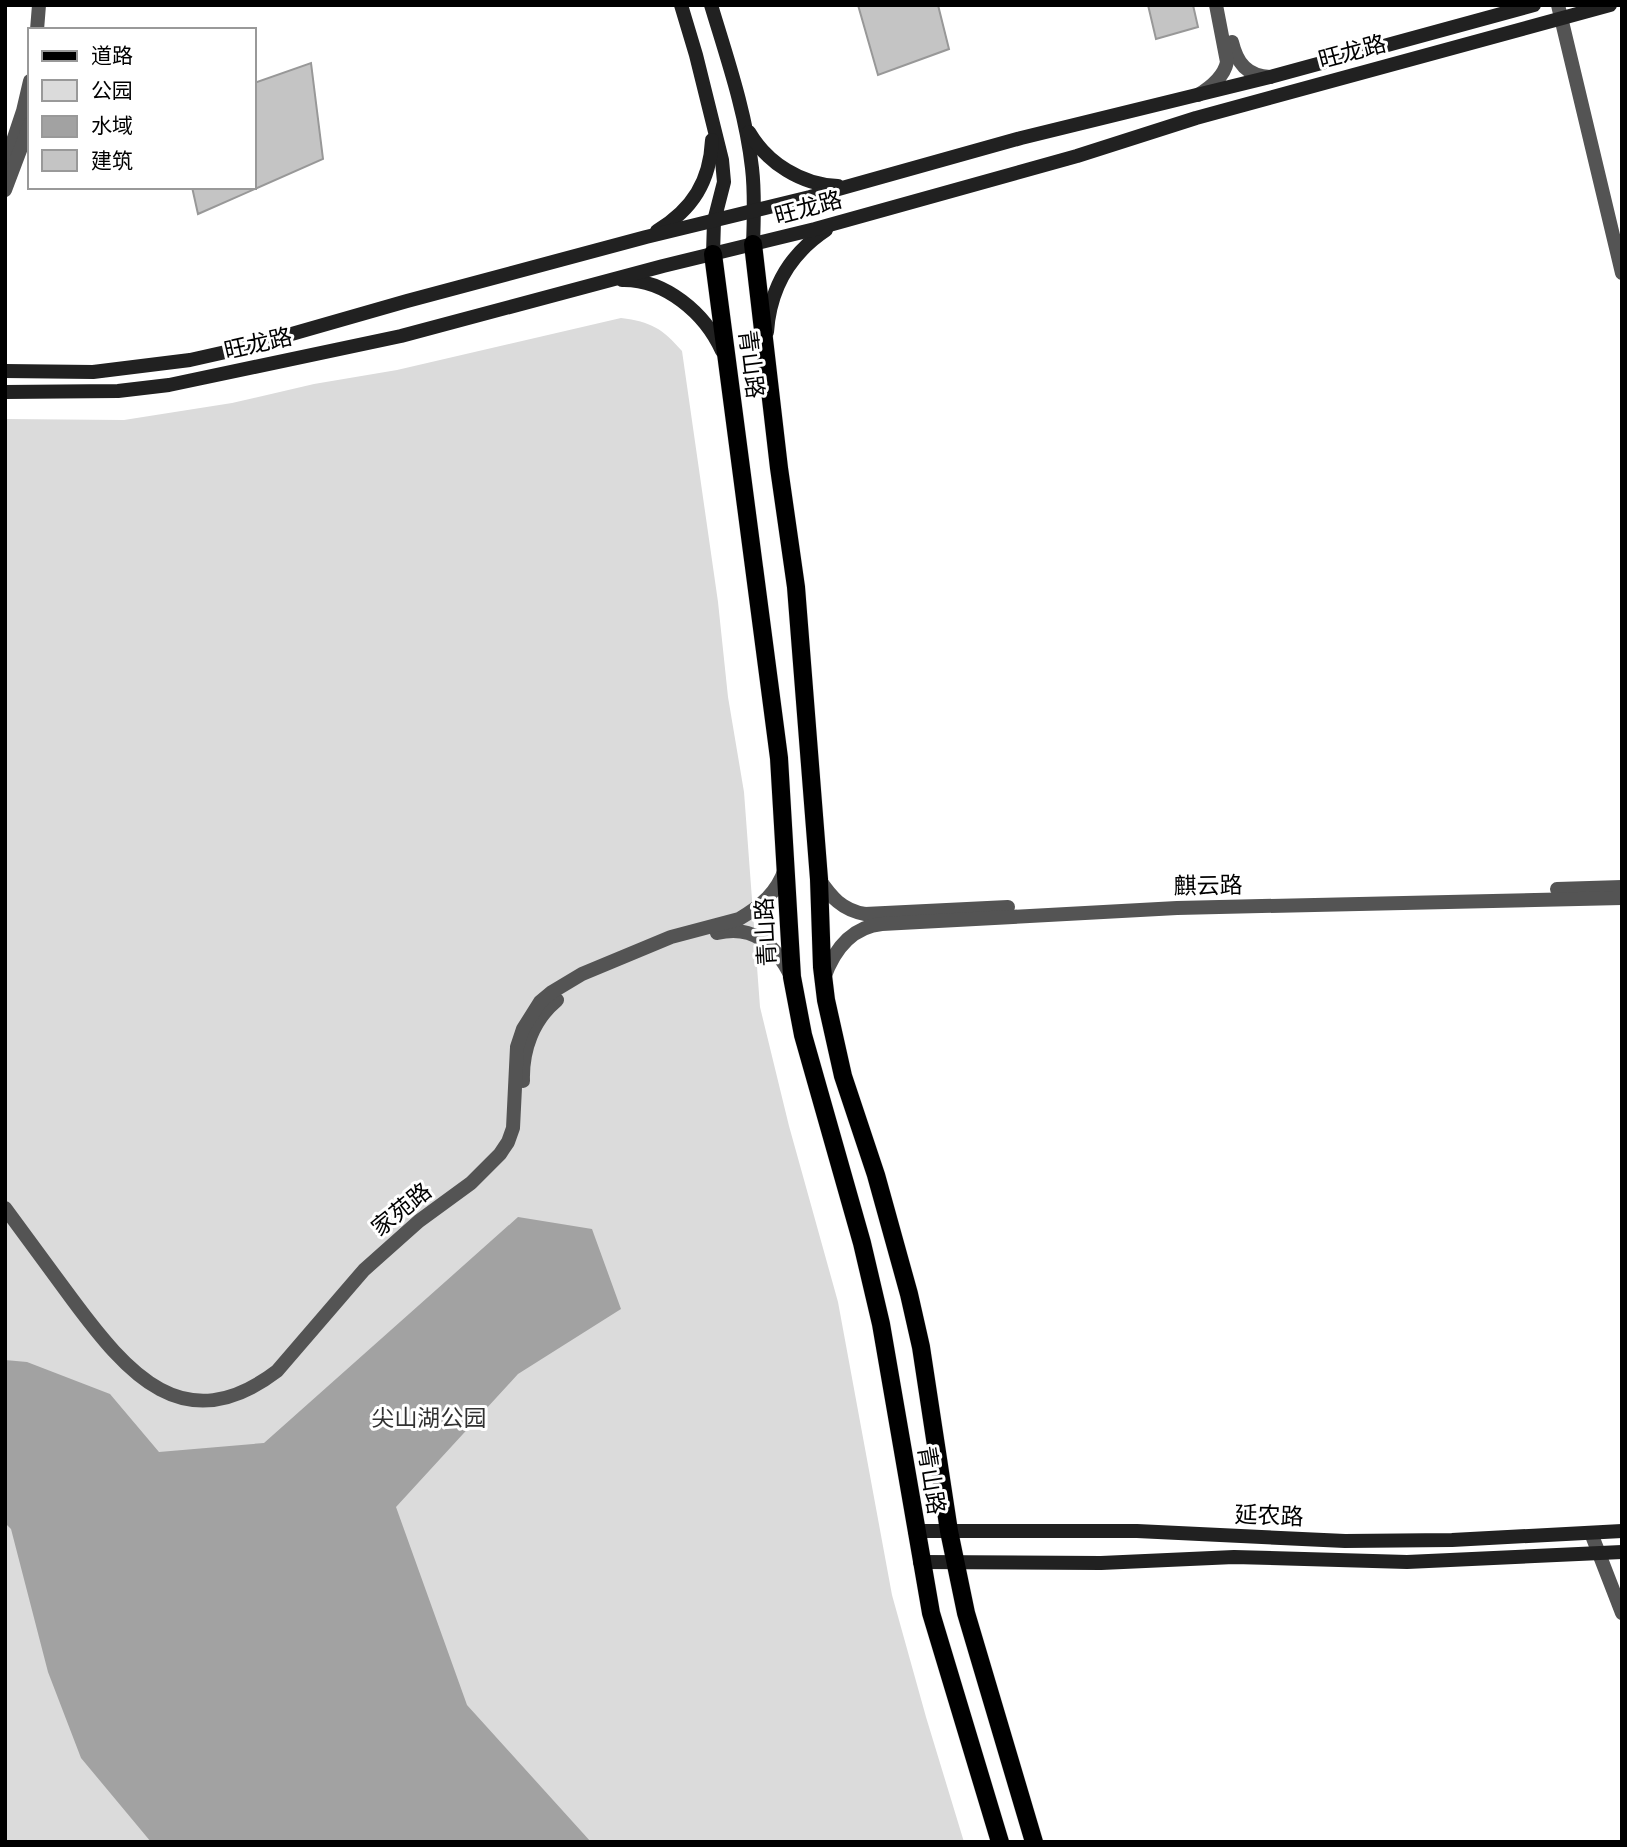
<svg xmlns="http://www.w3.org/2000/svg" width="1627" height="1847" viewBox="0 0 1627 1847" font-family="'Public Sans','Noto Sans SC',sans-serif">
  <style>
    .green { fill: #dbdbdb }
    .water { fill: #a2a2a2 }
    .building { fill: #c4c4c4; stroke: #989898; stroke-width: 2 }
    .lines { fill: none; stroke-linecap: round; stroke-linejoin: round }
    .primary-casing { stroke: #dbdbdb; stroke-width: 19 }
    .minor { stroke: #545454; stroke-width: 14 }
    .tertiary { stroke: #545454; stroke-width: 14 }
    .secondary { stroke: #212121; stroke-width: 14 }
    .primary { stroke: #000; stroke-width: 18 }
    .labels { text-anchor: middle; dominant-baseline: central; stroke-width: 6; stroke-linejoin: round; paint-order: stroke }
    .street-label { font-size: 23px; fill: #000; stroke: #fff }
    .park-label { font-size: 23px; fill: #323232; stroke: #fff }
  </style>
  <rect width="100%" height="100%" fill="#fff"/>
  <!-- green -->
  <path class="green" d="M 621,318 C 651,322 662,328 682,351 L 718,602 L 728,697 L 744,792 L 760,1007 L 789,1126 L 838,1302 L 892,1595 L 926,1717 L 964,1842 L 5,1842 L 5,419 L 124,420 L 232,403 L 314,384 L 397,370 Z"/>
  <!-- water -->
  <polygon class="water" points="518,1217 592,1229 621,1309 518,1374 396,1507 467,1705 591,1842 151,1842 81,1758 48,1672 11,1529 5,1523 5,1360 27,1362 110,1394 159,1452 264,1443"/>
  <!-- building -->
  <g class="building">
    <polygon points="858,5 938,5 949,49 878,75"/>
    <polygon points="1148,5 1193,5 1198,27 1156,39"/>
    <polygon points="311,63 323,159 198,214 192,187 254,187 254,83"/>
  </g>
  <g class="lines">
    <!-- primary casing -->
    <g class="primary-casing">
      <g id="primary">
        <polyline points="753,244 779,468 796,587 819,879 822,967 826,1000 843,1076 876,1175 909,1294 921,1347 949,1531 966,1613 1034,1842"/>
        <polyline points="713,254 779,758 792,977 803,1035 862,1243 881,1324 931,1613 1000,1842"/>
      </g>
    </g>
    <!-- minor -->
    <g class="minor">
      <path d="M 1232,42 C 1237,63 1247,76 1270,77"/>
      <path d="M 1198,95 C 1211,87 1224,77 1227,62 L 1216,5"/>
    </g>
    <!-- tertiary -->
    <g class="tertiary">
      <polyline points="1558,5 1622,273"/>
      <polyline points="37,30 39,5"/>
      <polyline points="5,165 23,111 30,81"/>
      <polyline points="5,190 30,124"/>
      <path d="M 819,879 C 831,897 842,910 865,914 L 1008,907"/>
      <polyline points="1557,889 1622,887"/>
      <path d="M 717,933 C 754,924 775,945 791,976"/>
      <path d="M 824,978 C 834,950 851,927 882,924 L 1177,908 L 1622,898"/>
      <path d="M 523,1081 C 522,1050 533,1020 557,1000"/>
      <path d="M 5,1208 C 28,1239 50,1269 72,1299 C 127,1373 184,1442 277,1371 L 364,1270 L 419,1221 L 471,1183 L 500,1154 L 508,1142 L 513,1128 L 517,1047 L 523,1029 L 540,1002 L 552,992 L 582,974 L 671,937 L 739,919 C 760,907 777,893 785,869"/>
      <polyline points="1591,1533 1622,1613"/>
    </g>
    <!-- secondary -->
    <g class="secondary">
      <polyline points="681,5 696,55 722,160 724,182 714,221 713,254"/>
      <path d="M 711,5 C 727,58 746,113 752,168 C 755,193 754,219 753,244"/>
      <path d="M 749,132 C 767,163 802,185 838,186"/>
      <path d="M 657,231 C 693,209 710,181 712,140"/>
      <path d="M 622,280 C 665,279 705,313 722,351"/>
      <path d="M 767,332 C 770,288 790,254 826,230"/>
      <polyline points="5,371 93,372 190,360 239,349 407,301 646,237 810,197 1021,138 1270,77 1534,5"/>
      <polyline points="5,392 118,391 169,385 401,336 663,266 815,229 1077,156 1196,118 1610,5"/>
      <polyline points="915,1531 1137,1531 1345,1541 1452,1540 1622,1531"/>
      <polyline points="920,1562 1101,1563 1234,1557 1407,1562 1622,1552"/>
    </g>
    <!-- primary -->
    <use href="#primary" class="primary"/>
  </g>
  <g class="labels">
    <!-- street labels -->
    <g class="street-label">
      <text transform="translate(1352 51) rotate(-15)">旺龙路</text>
      <text transform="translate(808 207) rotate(-15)">旺龙路</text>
      <text transform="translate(258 343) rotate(-13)">旺龙路</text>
      <text transform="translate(752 364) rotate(83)">青山路</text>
      <text transform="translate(1208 885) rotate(-1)">麒云路</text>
      <text transform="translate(765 932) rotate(-93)">青山路</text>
      <text transform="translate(401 1209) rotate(-39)">家苑路</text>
      <text transform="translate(932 1480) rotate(81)">青山路</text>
      <text transform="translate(1269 1515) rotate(2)">延农路</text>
    </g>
    <!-- park labels -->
    <g class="park-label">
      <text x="429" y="1417">尖山湖公园</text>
    </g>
  </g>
  <!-- border -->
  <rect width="1627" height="1847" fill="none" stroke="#000000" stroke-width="14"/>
  <!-- legend -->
  <rect x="28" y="28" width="228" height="161" fill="#ffffff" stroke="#999999" stroke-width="2"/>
  <rect x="42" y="51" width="35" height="10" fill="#000000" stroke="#999999" stroke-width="2"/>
  <text x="91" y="63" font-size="21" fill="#000000">道路</text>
  <rect x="42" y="80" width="35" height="21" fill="#dbdbdb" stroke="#999999" stroke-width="2"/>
  <text x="91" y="98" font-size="21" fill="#000000">公园</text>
  <rect x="42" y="116" width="35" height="21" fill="#a2a2a2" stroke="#999999" stroke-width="2"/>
  <text x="91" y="133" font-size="21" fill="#000000">水域</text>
  <rect x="42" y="150" width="35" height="21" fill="#c4c4c4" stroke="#999999" stroke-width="2"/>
  <text x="91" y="168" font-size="21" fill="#000000">建筑</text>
</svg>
